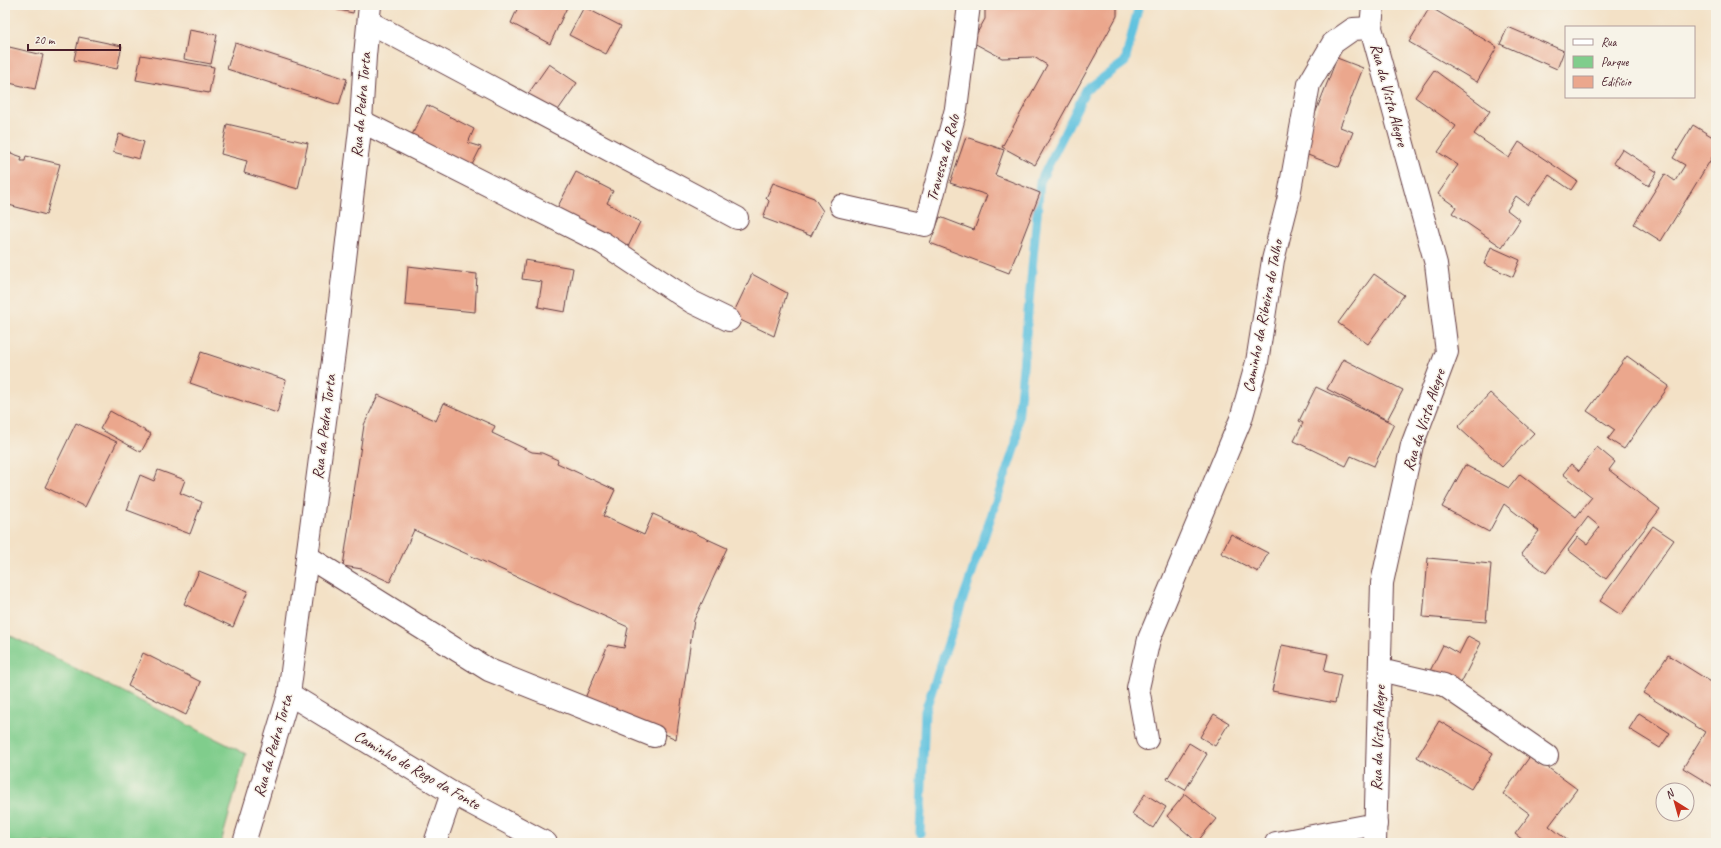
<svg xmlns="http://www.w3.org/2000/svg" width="1721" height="848" viewBox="0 0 1721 848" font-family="Caveat,sans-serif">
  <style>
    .green { fill: #80cd8c; stroke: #65765c }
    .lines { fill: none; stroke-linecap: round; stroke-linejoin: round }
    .stream { stroke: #61c2df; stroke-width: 9 }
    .building { fill: #eba78d }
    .minor-casing { stroke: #633c42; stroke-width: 24 }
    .minor { stroke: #fff; stroke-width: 22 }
    .labels { text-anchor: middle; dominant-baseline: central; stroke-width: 3; stroke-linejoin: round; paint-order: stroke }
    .street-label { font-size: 16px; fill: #4a1f2b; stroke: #f7f3e8 }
  </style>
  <rect width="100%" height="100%" fill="#f7f3e8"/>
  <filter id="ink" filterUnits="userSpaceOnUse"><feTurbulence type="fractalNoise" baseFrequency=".025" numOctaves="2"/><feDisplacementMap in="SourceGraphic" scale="8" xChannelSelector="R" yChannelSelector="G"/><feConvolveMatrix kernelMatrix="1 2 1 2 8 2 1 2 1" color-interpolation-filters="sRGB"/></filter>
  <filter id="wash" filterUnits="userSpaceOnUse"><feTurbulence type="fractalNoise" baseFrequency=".012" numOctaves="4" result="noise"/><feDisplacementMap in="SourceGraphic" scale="16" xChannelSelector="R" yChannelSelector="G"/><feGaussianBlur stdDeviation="0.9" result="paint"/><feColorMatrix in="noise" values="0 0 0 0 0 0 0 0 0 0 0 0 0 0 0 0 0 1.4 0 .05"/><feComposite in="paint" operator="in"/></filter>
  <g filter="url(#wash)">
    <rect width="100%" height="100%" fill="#f3e1c6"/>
    <!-- green -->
    <polygon class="green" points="5,633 246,754 221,843 5,843"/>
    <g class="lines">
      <!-- stream -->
      <polyline class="stream" points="920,833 925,711 1016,443 1040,182 1086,90 1125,62 1139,5"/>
    </g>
    <g id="blocks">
      <!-- building -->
      <g class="building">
        <polygon points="315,5 355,5 353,13"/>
        <polygon points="519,5 568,5 550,44 511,23"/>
        <polygon points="985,5 1117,5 1117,16 1035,165 1002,147 1047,65 1034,57 1002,58 972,42 985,19"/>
        <polygon points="584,7 621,26 606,54 569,35"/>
        <polygon points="1430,7 1497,47 1477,82 1409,42"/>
        <polygon points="1508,27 1564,51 1557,69 1500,44"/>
        <polygon points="189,30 217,35 211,64 184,59"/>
        <polygon points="79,37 122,46 117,69 74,60"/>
        <polygon points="235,43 347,79 339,105 227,69"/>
        <polygon points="5,46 43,55 35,89 5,82"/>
        <polygon points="141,55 214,67 209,93 136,80"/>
        <polygon points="1337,58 1363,68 1340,127 1353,132 1339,167 1300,152"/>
        <polygon points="549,64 577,83 556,113 528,94"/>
        <polygon points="1434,70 1490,111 1474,134 1509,158 1519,142 1577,181 1571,190 1549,175 1528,205 1516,196 1507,210 1520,220 1502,247 1452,213 1456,207 1438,194 1458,165 1438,152 1456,126 1415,97"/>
        <polygon points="427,105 474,129 468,143 481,147 470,169 410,139"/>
        <polygon points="227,124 308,143 298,189 244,173 247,161 221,154"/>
        <polygon points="1693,125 1716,139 1716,151 1661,241 1634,224 1665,174 1675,181 1685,165 1673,158"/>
        <polygon points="119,134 144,142 139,159 113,152"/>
        <polygon points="966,137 1004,150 995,175 1040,193 1009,273 930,243 940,217 974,230 987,195 950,183"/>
        <polygon points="1622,149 1657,172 1649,186 1613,163"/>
        <polygon points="5,151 22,157 21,161 25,161 26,156 60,164 46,215 5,204"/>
        <polygon points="576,172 613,191 607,203 640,222 627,249 556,210"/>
        <polygon points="773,183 814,198 823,211 811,236 763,218 769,201 766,198"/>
        <polygon points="1491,247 1520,260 1513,277 1484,264"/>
        <polygon points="525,260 573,268 565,312 538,307 542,282 522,279"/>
        <polygon points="408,266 477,274 475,312 405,305"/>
        <polygon points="752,274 787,293 774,336 732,316"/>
        <polygon points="1374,274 1404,295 1368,344 1338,323"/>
        <polygon points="201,352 286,380 277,413 190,383"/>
        <polygon points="1627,356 1669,386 1624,449 1608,439 1615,430 1587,411"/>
        <polygon points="1343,359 1403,390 1387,420 1327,389"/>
        <polygon points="1316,387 1394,424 1374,466 1351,456 1346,466 1294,441 1303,423 1299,421"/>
        <polygon points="1490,393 1534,433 1502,467 1458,427"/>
        <polygon points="378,395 436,421 444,403 495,426 492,433 532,452 542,453 558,460 557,463 615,490 603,516 644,535 653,514 727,548 694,620 676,739 585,698 608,645 624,648 628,627 414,530 390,582 362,569 343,566 364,425"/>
        <polygon points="110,411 151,434 141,452 100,429"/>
        <polygon points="76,423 117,442 85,507 45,487"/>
        <polygon points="1597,447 1615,462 1609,470 1660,509 1606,579 1568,550 1578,537 1587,544 1600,527 1588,517 1546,573 1521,554 1539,531 1504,504 1489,532 1442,507 1465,465 1509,488 1520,474 1576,517 1592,497 1563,474 1571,464 1579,471"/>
        <polygon points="158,470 185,480 180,493 202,502 190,534 127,510 140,475 154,481"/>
        <polygon points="1653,526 1674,540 1621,615 1600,601"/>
        <polygon points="1231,534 1268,553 1258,572 1221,553"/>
        <polygon points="1428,558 1491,564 1486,622 1423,617"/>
        <polygon points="199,571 248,591 233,627 184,604"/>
        <polygon points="1468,636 1481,643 1459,687 1430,671 1443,645 1459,654"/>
        <polygon points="1282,645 1328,654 1324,671 1341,675 1335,703 1272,691"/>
        <polygon points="143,653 201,682 186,715 128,686"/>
        <polygon points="1668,655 1716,685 1716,788 1683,768 1705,732 1643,693"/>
        <polygon points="1639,713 1670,733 1660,748 1629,729"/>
        <polygon points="1214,714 1229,723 1215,746 1200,737"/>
        <polygon points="1439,721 1493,753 1471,789 1417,757"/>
        <polygon points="1189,743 1207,754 1185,790 1167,779"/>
        <polygon points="1531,755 1577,789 1549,826 1571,843 1527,843 1515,834 1530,814 1503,794"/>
        <polygon points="1145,794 1166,807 1153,828 1132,814"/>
        <polygon points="1185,794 1216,819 1197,842 1167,816"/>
      </g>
    </g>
  </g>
  <g filter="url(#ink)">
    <use href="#blocks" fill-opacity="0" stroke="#633c42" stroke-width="1"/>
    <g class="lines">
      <!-- minor casing -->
      <g class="minor-casing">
        <g id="minor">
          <polyline points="1373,5 1371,28 1436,264 1447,352 1412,445 1382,583 1375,843"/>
          <polyline points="369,22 737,218"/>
          <polyline points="361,121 603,243 692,302 729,320"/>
          <polyline points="841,206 925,225 956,109 969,5"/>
          <polyline points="308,557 489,670 654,736"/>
          <polyline points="1380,670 1444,685 1547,756"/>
          <polyline points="289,694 452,793 546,843"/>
          <polyline points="1147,739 1138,688 1149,639 1241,419 1257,362 1273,260 1288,201 1309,84 1333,43 1353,29 1371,28"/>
          <polyline points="244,843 289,694 335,345 361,121 365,56 370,5"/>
          <polyline points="435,843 452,793"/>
          <polyline points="1276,843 1376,824"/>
        </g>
      </g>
      <!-- minor -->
      <use href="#minor" class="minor"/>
    </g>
  </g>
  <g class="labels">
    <!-- street labels -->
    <g class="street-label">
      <text transform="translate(1389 95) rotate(75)">Rua da Vista Alegre</text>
      <text transform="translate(361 105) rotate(-85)">Rua da Pedra Torta</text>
      <text transform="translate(943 158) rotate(-75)">Travessa do Ralo</text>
      <text transform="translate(1263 316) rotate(-79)">Caminho da Ribeira do Talho</text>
      <text transform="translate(1424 420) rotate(-72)">Rua da Vista Alegre</text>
      <text transform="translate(324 427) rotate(-83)">Rua da Pedra Torta</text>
      <text transform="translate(1378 738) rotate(-88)">Rua da Vista Alegre</text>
      <text transform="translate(273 746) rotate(-74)">Rua da Pedra Torta</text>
      <text transform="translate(417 770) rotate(30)">Caminho de Rego da Fonte</text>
    </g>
  </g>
  <!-- margin -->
  <rect width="1721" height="848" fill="none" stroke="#f7f3e8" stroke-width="20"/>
  <!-- legend -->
  <rect x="1565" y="26" width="130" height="72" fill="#f7f3e8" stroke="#b29e9c"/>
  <rect x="1573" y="39" width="20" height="6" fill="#ffffff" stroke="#b29e9c"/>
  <text x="1601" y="46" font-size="12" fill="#4a1f2b">Rua</text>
  <rect x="1573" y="56" width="20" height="12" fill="#80cd8c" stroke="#b29e9c"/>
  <text x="1601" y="66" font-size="12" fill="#4a1f2b">Parque</text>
  <rect x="1573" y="76" width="20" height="12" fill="#eba78d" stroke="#b29e9c"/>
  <text x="1601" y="86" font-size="12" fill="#4a1f2b">Edifício</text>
  <!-- north arrow -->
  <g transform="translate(1675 802) rotate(323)"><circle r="19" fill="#f7f3e8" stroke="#b29e9c"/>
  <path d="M0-3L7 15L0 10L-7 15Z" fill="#c8321e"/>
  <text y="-6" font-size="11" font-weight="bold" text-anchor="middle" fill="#4a1f2b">N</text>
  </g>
  <!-- scale -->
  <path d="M28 44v6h92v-6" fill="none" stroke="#4a1f2b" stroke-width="2"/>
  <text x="34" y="44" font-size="12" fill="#4a1f2b" stroke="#f7f3e8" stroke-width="3" paint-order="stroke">20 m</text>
</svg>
